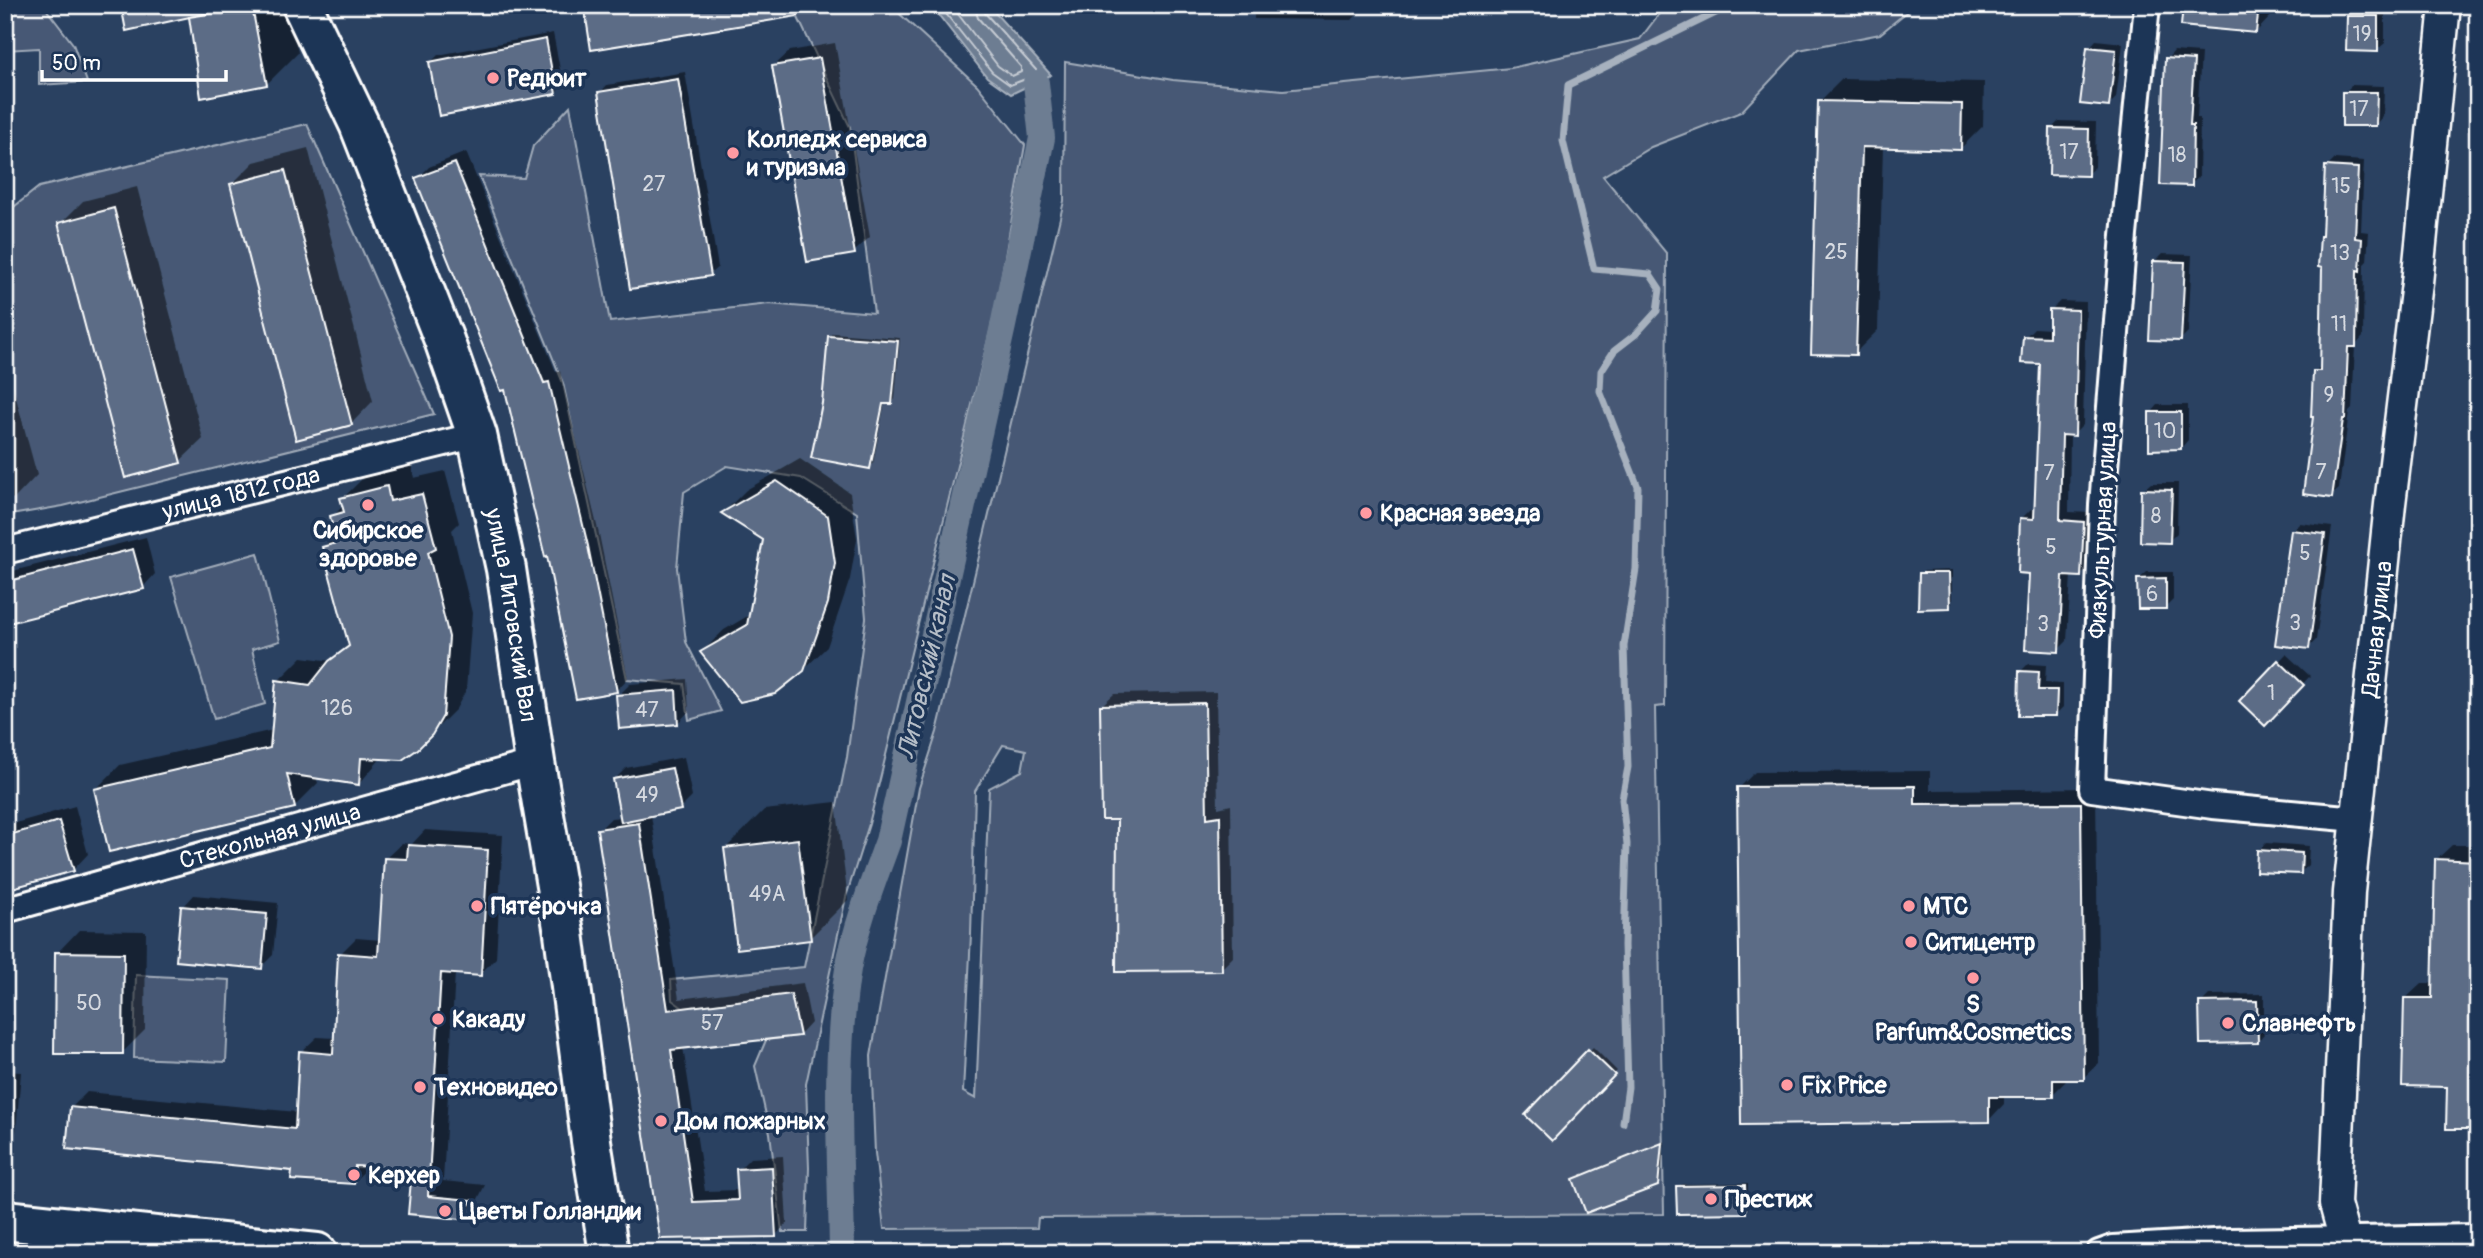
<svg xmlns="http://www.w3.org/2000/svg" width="2483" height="1258" viewBox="0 0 2483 1258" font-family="Pangolin,sans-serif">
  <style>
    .green { fill: #465975; stroke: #a2acba; stroke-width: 2; fill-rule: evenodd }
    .water { fill: #6d7d92; stroke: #a7b1be; stroke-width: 2 }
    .shadow { fill: #0007 }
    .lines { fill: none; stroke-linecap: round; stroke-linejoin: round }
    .shore { stroke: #c5cbd3; stroke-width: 2 }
    .stream { stroke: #a7b1be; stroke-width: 7 }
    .canal { stroke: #6d7d92; stroke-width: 26 }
    .building { fill: #5b6c86; stroke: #fff; stroke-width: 2 }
    .minor-casing { stroke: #fff; stroke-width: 30 }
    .tertiary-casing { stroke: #fff; stroke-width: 35 }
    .primary-casing { stroke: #fff; stroke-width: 44 }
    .minor { stroke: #1d3557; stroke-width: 24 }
    .tertiary { stroke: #1d3557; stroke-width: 30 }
    .primary { stroke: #1d3557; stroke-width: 38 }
    .poi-dot { fill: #ff9aa2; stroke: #1d3557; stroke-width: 2.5 }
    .labels { text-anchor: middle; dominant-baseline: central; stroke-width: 7; stroke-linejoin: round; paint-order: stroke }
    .number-label { font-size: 21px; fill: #d6dae1 }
    .poi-label { font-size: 24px; font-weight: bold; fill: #fff; stroke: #1d3557; text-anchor: start }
    .street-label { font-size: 24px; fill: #fff; stroke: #1d3557 }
    .water-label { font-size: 26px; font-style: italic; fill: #b6bec8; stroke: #1d3557 }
  </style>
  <rect width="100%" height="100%" fill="#2a4161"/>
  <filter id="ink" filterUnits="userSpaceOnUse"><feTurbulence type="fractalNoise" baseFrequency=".0143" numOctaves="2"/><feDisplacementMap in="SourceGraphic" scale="14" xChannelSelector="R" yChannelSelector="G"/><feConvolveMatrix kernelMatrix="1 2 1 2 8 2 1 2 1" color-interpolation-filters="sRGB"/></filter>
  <g filter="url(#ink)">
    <!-- green -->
    <g class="green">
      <polygon points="5,5 43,5 73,44 87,82 39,85 39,48 5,50"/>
      <polygon points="792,5 890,5 977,85 1025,145 996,307 869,824 846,897 806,1084 809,1168 807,1232 782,1232 770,1133 755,1066 766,1040 800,1036 791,994 683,1008 672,1000 671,980 804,967 847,757 866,618 857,513 801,478 727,466 684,492 677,568 686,642 721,711 689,720 684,684 627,679 563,383 479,176 524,178 533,146 570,106 610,322 769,304 874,313 850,127"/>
      <path d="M 1662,5 L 1915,5 L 1880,34 L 1799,50 L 1741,112 L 1651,147 L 1603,176 L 1667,254 L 1665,706 L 1655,707 L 1664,1214 L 1038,1218 L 1037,1228 L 884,1229 L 875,1153 L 871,1056 L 919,788 L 937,732 L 1064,201 L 1065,62 L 1173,80 L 1283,90 L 1511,68 L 1640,39 L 1662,10 ZM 1003,745 L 1026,750 L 1022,771 L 989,788 L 976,1099 L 963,1092 L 971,934 L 975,791 Z"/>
      <polygon points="307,124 434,414 63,506 5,516 5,214 39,187"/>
      <polygon points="258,553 280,641 252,649 265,704 214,719 171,577"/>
      <polygon points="136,975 230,980 226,1062 134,1058"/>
    </g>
    <!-- water -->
    <polygon class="water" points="927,5 988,5 1051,75 1011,94 987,77 937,13"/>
    <!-- shadow -->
    <g class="shadow">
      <polygon points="123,5 288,5 298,53 267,84 203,96 191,15"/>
      <polygon points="1186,5 1211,5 1206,7"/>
      <polygon points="1254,5 1366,5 1352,20 1254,19"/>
      <polygon points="2185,5 2272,5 2271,16 2256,32"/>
      <polygon points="2356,9 2385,9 2385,43 2377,50 2348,16"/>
      <polygon points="553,33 563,85 556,92 431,62 438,55"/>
      <polygon points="2096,40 2123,43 2116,98 2108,106 2089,48"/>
      <polygon points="835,43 870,237 854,252 774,66 790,51"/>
      <polygon points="2174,51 2201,53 2197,118 2200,118 2199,177 2191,184 2167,59"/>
      <polygon points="685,72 718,267 710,274 600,93 607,85"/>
      <polygon points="1842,79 1984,82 1983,126 1960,149 1883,146 1878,330 1855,353 1819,102"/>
      <polygon points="2352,85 2384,86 2383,117 2376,125 2344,93"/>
      <polygon points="2059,121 2096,122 2095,167 2087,174 2051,129"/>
      <polygon points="308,148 373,401 351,424 232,184 254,162"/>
      <polygon points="466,152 556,372 560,371 599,534 628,678 617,690 548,554 506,387 417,179 429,167"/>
      <polygon points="2335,159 2364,161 2361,231 2369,232 2367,261 2364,264 2363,337 2355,346 2352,409 2349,412 2339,489 2331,496 2315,416 2315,372 2322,364 2327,167"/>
      <polygon points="137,187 203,439 180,461 60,224 83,201"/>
      <polygon points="2162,254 2192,255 2188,332 2181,339 2154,262"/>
      <polygon points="2060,301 2086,302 2083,425 2074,434 2070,434 2069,512 2092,513 2089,567 2080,576 2071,575 2067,641 2058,650 2031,572 2022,518 2031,509 2036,510 2041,362 2025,337 2034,328 2051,329 2051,310"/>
      <polygon points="833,333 900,338 895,399 892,403 885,402 873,464 869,467 824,403 829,336"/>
      <polygon points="5,357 37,475 15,498 5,500"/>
      <polygon points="2158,405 2188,405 2188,440 2181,448 2151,413"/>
      <polygon points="800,459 850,493 857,539 850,579 827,647 803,670 702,652 724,630 751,614 765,539 724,512 746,490"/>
      <polygon points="411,463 414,478 445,471 459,523 452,530 472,613 466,690 456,709 417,748 382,757 359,784 316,777 318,783 294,807 96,789 120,765 273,730 278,681 302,657 332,661 350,643 324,547 336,535 332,517 344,505 342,499 366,475"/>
      <polygon points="2151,483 2178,483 2177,533 2169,541 2143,490"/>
      <polygon points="2300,523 2332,527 2316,640 2308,648 2292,531"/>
      <polygon points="146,537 155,574 143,587 5,622 5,573"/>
      <polygon points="1952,570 1952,603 1949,606 1921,574 1924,571"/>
      <polygon points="2147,572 2173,572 2173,600 2166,607 2139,579"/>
      <polygon points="2286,654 2310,676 2265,724 2241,701"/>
      <polygon points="2028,664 2046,665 2045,683 2063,684 2063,707 2055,715 2020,672"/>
      <polygon points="687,679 689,711 678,723 618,696 630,684"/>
      <polygon points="1216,692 1218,808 1231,805 1233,957 1221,969 1119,818 1102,705 1114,694"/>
      <polygon points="684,757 692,797 680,809 651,815 679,999 803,983 811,1023 800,1035 683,1047 705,1191 739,1190 738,1170 750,1158 783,1156 787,1223 776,1235 661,1238 599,830 611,818 622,817 614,780 626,768"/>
      <polygon points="1930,771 1930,790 2096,788 2099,1063 2083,1078 2069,1078 2052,1095 2004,1095 2004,1104 1989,1120 1739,788 1755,772"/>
      <polygon points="836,802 848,900 810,938 726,848 764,810"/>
      <polygon points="75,806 88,854 73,870 5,889 5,826"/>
      <polygon points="425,830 503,835 496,958 480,974 455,973 443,1181 485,1185 477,1201 461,1217 410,1212 414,1167 369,1167 353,1182 294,1170 71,1108 87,1092 297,1112 301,1052 317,1037 335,1038 340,954 356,938 381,940 386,858 402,843 412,844"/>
      <polygon points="2478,841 2478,1127 2448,1086 2406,998 2422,983 2434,983 2436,860 2452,845 2477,845"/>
      <polygon points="2266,843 2309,846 2308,865 2300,873 2258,851"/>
      <polygon points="194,895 278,903 273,955 261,967 183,907"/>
      <polygon points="79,930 146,931 145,1030 122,1053 57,953"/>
      <polygon points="2264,994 2264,1034 2257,1042 2201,1003 2209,995"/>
      <polygon points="1593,1047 1617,1071 1552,1138 1528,1115"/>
      <polygon points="5,1071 21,1072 16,1131 5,1143"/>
      <polygon points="1665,1141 1660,1181 1657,1184 1575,1179 1578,1176"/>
      <polygon points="1748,1183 1748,1208 1745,1211 1678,1187 1682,1184"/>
    </g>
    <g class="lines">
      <!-- shore -->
      <g class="shore">
        <polyline points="939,5 992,72 1010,85 1036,75 1036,70 985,13 983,5"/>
        <polyline points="951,5 998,66 1012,76 1021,72 1021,67 978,18 974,5"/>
      </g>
      <!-- stream -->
      <polyline class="stream" points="1623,1123 1628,1087 1624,945 1627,844 1622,799 1628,767 1624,646 1636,569 1638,487 1600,391 1601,371 1614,351 1636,334 1657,311 1660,289 1650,274 1594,269 1563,141 1568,85 1732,5"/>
      <!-- canal -->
      <path class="canal" d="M 842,1253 C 841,1158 833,1062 848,969 C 856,925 873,882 888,841 L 1003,326 L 1042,138 L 1036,83"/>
    </g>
    <!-- building -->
    <g class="building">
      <polygon points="121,5 208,5 208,13 126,31"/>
      <polygon points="584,5 797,5 798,16 591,50"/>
      <polygon points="2183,5 2259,5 2256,33 2181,26"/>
      <polygon points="252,7 267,85 201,98 189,17"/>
      <polygon points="2347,16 2378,16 2378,52 2346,51"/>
      <polygon points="546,39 556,94 439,116 429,62"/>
      <polygon points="2087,47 2116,50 2109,107 2080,104"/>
      <polygon points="820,58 855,254 807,262 772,66"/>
      <polygon points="2165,58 2194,60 2190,125 2193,125 2192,186 2160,185"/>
      <polygon points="678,79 711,276 630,289 598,92"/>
      <polygon points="2342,92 2377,92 2376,126 2342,126"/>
      <polygon points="1818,101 1962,104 1961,150 1862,147 1856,355 1811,354"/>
      <polygon points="2050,128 2089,129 2088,176 2049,175"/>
      <polygon points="455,163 544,383 549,382 588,546 617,692 576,699 547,556 545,557 505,390 501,391 415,178"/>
      <polygon points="2325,166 2358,168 2355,238 2362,239 2360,271 2357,270 2356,347 2348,347 2345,419 2343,419 2332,498 2303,494 2313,417 2311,417 2313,371 2320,371 2322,268 2318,267 2320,236 2322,236"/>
      <polygon points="285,170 352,425 296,440 230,184"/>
      <polygon points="114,208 181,463 125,478 58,223"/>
      <polygon points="2153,261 2185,262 2181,341 2149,340"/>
      <polygon points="2049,309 2078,310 2075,436 2062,435 2060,520 2084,522 2081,577 2063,576 2059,652 2025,650 2029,574 2018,573 2020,518 2034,519 2040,364 2021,363 2023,336 2049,337"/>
      <polygon points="828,336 898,341 892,404 883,404 870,469 811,458 822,403"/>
      <polygon points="2149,412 2181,412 2181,449 2149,450"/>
      <polygon points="777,481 828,516 835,563 828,603 804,671 775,694 740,702 700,652 747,625 763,540 721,513"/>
      <polygon points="387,486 390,501 422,494 436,548 428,552 449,637 443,716 432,735 418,749 402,760 361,758 359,785 287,774 295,808 109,852 94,789 270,748 276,680 310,685 329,661 349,646 322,547 336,543 330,516 344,512 340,498"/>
      <polygon points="2141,489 2172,490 2170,543 2140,542"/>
      <polygon points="2291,530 2325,534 2309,649 2275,645"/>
      <polygon points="133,549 144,589 5,624 5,582"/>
      <polygon points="1919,573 1949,573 1950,608 1918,609"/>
      <polygon points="2166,578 2166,609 2138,609 2137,579"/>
      <polygon points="2278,660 2304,685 2265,726 2239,701"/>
      <polygon points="2019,671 2039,672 2038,690 2057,690 2056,716 2018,716"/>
      <polygon points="676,690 678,724 619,729 616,695"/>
      <polygon points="1205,703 1207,818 1220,816 1222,971 1116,972 1117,820 1102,820 1100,705"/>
      <polygon points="672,768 681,810 621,822 613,779"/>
      <polygon points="1915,786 1915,804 2081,803 2084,1080 2053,1080 2053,1097 1989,1097 1989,1122 1741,1125 1737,787"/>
      <polygon points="59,821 74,871 5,890 5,836"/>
      <polygon points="639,823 668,1010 791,994 800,1036 671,1050 693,1202 738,1200 736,1169 772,1167 776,1237 660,1239 597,829"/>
      <polygon points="798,839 811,940 737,949 724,848"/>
      <polygon points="408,845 488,850 481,976 441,973 428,1196 472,1200 461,1219 408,1214 412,1169 355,1166 354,1184 291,1180 292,1171 66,1149 70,1107 295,1129 299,1051 333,1054 338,953 378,956 384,858 407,859"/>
      <polygon points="2257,850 2302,853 2301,874 2256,872"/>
      <polygon points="2435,859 2478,861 2478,1129 2446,1129 2447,1087 2402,1086 2404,998 2432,998"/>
      <polygon points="181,906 267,914 262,969 176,961"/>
      <polygon points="55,952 124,953 123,1054 54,1054"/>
      <polygon points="2257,1001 2258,1043 2200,1044 2199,1002"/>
      <polygon points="1588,1049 1615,1075 1552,1141 1525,1115"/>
      <polygon points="1662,1143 1658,1186 1586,1213 1573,1179"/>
      <polygon points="1745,1185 1746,1213 1677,1214 1676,1186"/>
    </g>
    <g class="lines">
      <!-- minor casing -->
      <g class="minor-casing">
        <g id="minor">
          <polyline points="2147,5 2124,235 2102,505 2092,789 2213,806 2357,819"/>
          <path id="s1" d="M 5,551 L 477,435"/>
          <path id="s2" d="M 5,910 L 535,762"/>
          <polyline points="2099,1253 2113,1248 2230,1241 2478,1237"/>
        </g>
      </g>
      <!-- tertiary casing -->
      <g class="tertiary-casing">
        <g id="tertiary">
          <path id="s3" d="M 2350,1253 L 2344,1237 L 2335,1204 L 2349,892 L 2390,504 L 2417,283 L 2445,5"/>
        </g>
      </g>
      <!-- primary casing -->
      <g class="primary-casing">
        <g id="primary">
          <path id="s4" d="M 302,5 L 359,124 L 444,340 L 477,435 L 506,569 L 535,762 L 564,933 L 591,1141 L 609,1253"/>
          <polyline points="5,1220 317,1253"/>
        </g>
      </g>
      <!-- minor -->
      <use href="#minor" class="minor"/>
      <!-- tertiary -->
      <use href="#tertiary" class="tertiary"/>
      <!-- primary -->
      <use href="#primary" class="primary"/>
    </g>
  </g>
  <!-- markers -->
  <g class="poi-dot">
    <circle cx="493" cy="78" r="7"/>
    <circle cx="733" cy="153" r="7"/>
    <circle cx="368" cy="505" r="7"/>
    <circle cx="1366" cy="513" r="7"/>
    <circle cx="477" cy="906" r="7"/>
    <circle cx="1909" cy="906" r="7"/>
    <circle cx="1911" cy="942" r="7"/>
    <circle cx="1973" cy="978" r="7"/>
    <circle cx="438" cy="1019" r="7"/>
    <circle cx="2228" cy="1023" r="7"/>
    <circle cx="1787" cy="1085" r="7"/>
    <circle cx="420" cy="1087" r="7"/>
    <circle cx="661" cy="1121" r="7"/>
    <circle cx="354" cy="1175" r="7"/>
    <circle cx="1711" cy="1199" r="7"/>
    <circle cx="445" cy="1211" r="7"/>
  </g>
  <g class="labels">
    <!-- number labels -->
    <g class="number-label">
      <text x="2362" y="34">19</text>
      <text x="2359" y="109">17</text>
      <text x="2069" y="152">17</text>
      <text x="2177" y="155">18</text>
      <text x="654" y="184">27</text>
      <text x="2341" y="186">15</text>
      <text x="1836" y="252">25</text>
      <text x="2340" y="253">13</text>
      <text x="2339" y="324">11</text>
      <text x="2329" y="395">9</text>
      <text x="2165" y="431">10</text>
      <text x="2321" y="472">7</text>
      <text x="2049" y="473">7</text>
      <text x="2156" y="516">8</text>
      <text x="2051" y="547">5</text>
      <text x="2305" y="553">5</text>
      <text x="2152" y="594">6</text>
      <text x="2295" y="623">3</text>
      <text x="2043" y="624">3</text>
      <text x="2271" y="693">1</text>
      <text x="337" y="708">126</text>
      <text x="647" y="710">47</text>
      <text x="647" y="795">49</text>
      <text x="767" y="894">49А</text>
      <text x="89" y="1003">50</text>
      <text x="712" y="1023">57</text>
    </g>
    <!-- poi labels -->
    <g class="poi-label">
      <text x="507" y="78">Редюит</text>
      <text x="747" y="139">Колледж сервиса<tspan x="747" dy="28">и туризма</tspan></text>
      <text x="1380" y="513">Красная звезда</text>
      <text x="368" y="530" text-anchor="middle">Сибирское<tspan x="368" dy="28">здоровье</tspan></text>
      <text x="491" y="906">Пятёрочка</text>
      <text x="1923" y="906">МТС</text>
      <text x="1925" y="942">Ситицентр</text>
      <text x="1973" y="1004" text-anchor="middle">S<tspan x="1973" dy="28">Parfum&amp;Cosmetics</tspan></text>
      <text x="452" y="1019">Какаду</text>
      <text x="2242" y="1023">Славнефть</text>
      <text x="1801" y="1085">Fix Price</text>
      <text x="434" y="1087">Техновидео</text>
      <text x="675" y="1121">Дом пожарных</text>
      <text x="368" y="1175">Керхер</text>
      <text x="1725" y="1199">Престиж</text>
      <text x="459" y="1211">Цветы Голландии</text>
    </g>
    <!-- street labels -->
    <g class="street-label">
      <text stroke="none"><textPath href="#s1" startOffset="243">улица 1812 года</textPath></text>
      <text transform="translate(2103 530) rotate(-87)">Физкультурная улица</text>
      <text stroke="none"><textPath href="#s4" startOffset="648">улица Литовский Вал</textPath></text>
      <text stroke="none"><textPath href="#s3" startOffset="628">Дачная улица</textPath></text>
      <text stroke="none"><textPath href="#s2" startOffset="275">Стекольная улица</textPath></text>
    </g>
    <!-- water labels -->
    <g class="water-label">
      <text transform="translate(927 667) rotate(-77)">Литовский канал</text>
    </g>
  </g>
  <!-- margin -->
  <rect width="2483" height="1258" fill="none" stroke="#1d3557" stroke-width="28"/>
  <rect x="14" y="14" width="2455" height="1230" fill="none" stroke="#fff" stroke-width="2.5" filter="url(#ink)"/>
  <!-- scale -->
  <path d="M42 70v10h184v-10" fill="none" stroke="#ffffff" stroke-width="3.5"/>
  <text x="52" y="70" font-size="21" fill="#ffffff" stroke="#1d3557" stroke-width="5" paint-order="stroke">50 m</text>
</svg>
